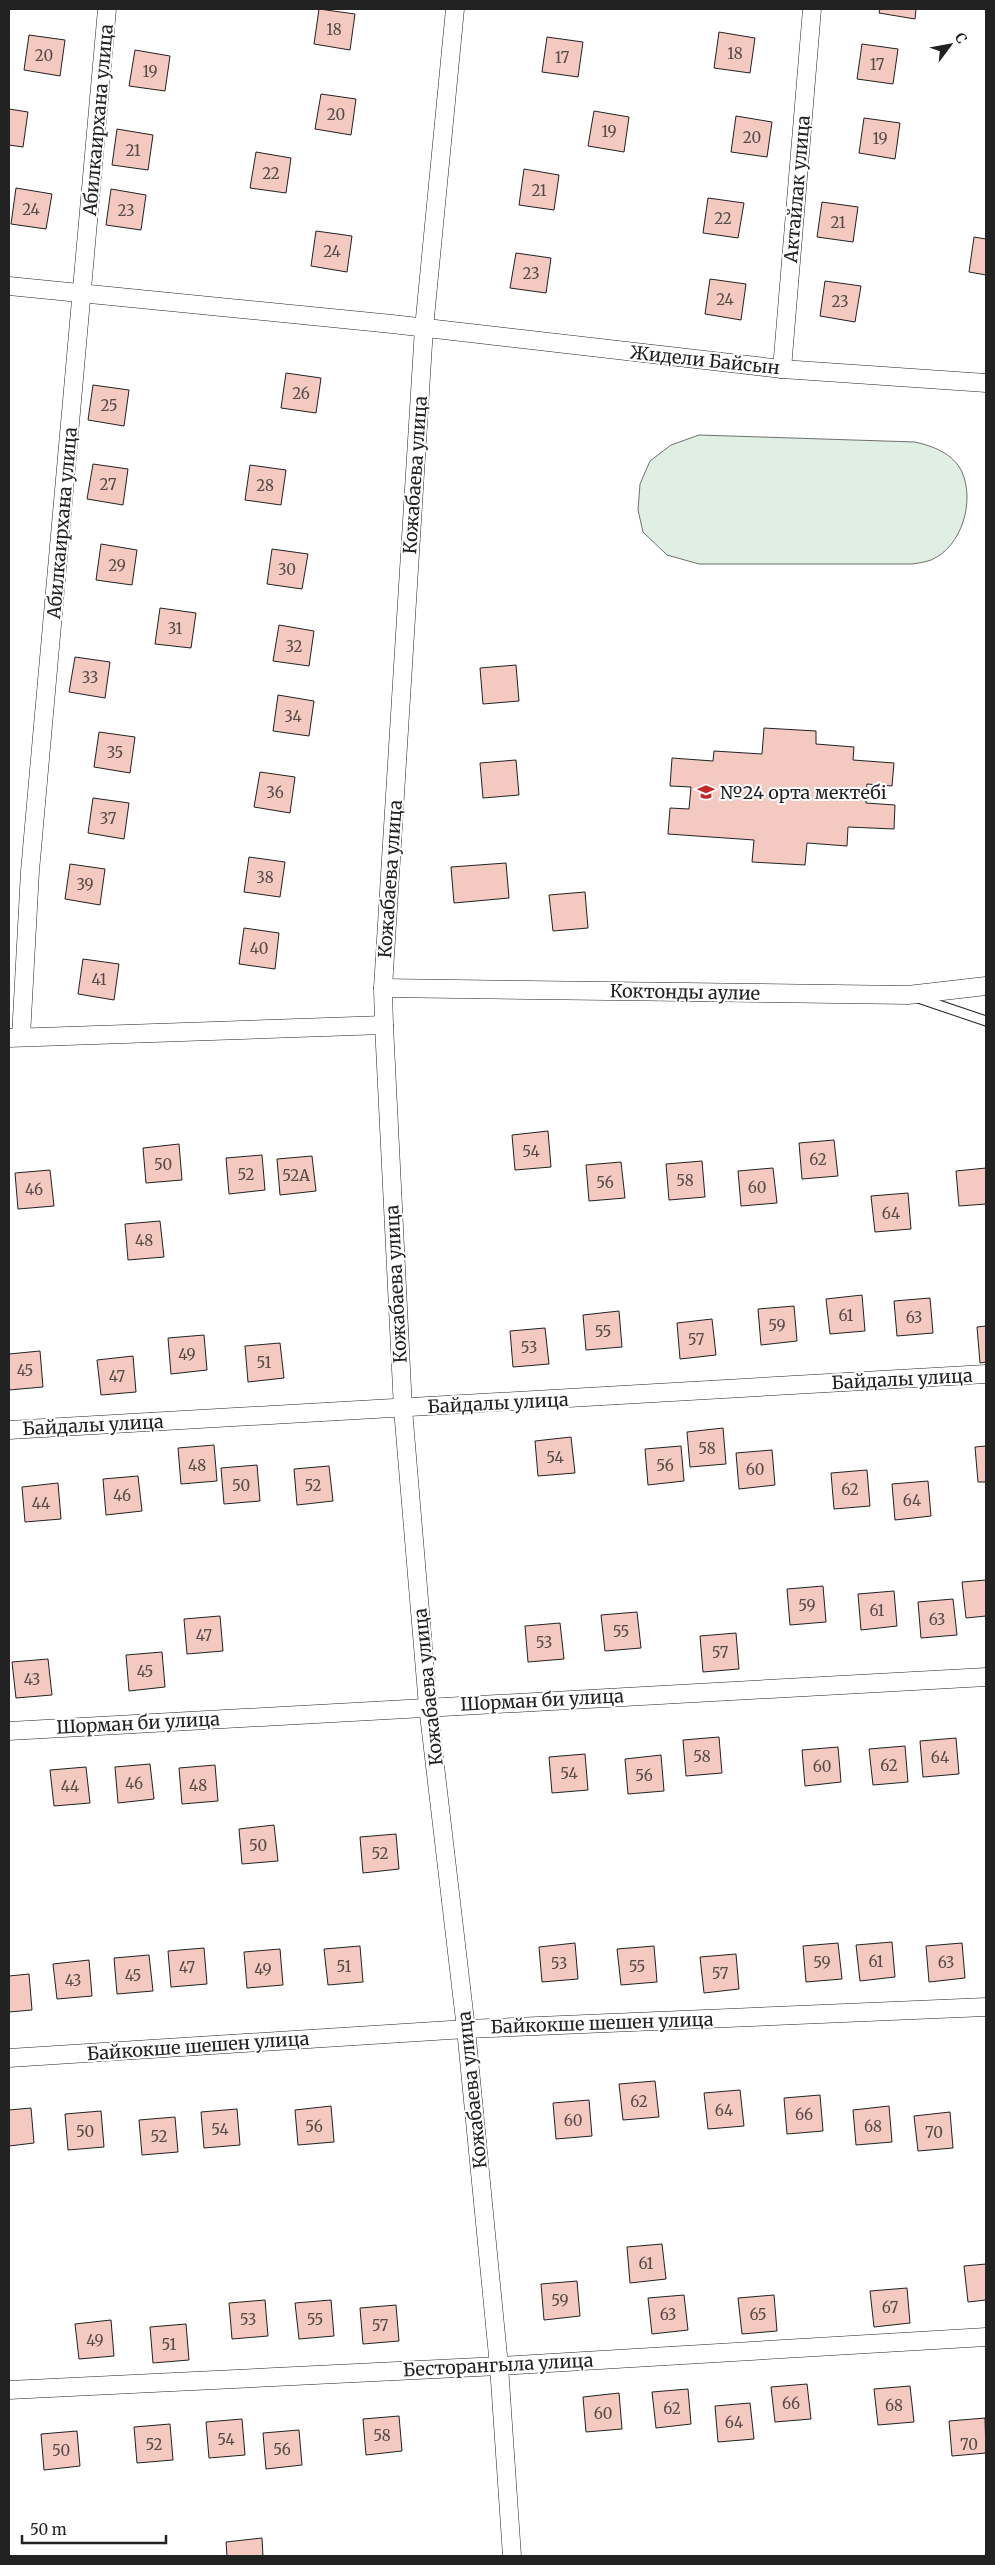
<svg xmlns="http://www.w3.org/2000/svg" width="995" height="2565" viewBox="0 0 995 2565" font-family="Merriweather,serif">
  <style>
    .green { fill: #e0efe3; stroke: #6f6f6f }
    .building { fill: #f3c9c0; stroke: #222 }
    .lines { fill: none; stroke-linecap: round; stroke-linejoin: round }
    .lane-casing { stroke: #222; stroke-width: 11 }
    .street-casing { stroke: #222; stroke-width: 19 }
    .lane { stroke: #fff; stroke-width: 9 }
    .street { stroke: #fff; stroke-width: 18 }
    .labels { text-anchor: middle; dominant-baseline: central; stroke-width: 4; stroke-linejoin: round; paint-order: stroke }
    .number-label { font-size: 15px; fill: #564c4a }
    .street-label { font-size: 18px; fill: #222; stroke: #fff }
    .poi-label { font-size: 18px; fill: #222; stroke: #fff; text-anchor: start }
  </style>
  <rect width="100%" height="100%" fill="#fff"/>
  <!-- green -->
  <path class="green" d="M 699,435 L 915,442 C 933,446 954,454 962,472 C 975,501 962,547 931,560 C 926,562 919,563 912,564 L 699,564 L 667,555 L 643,532 L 638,510 L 640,484 L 650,461 L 671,445 Z"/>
  <!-- building -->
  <g class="building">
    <polygon points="319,9 355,14 350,50 314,44"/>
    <polygon points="880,9 916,9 915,19 879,13"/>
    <polygon points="719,32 755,38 750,73 714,68"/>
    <polygon points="29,35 65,40 60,76 24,70"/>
    <polygon points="547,37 583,42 578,77 542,72"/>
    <polygon points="862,44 898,49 893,84 857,79"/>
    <polygon points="135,50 170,56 165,91 129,86"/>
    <polygon points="321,94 356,99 351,135 315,129"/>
    <polygon points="9,109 28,112 23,147 9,145"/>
    <polygon points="594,111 629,117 624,152 588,146"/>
    <polygon points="736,116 772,122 767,157 731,152"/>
    <polygon points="864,118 900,123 895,159 859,153"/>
    <polygon points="117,129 153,135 148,170 112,165"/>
    <polygon points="256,152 291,158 286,193 250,188"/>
    <polygon points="524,169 559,175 554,210 519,205"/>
    <polygon points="16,188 52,194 46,229 11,224"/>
    <polygon points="111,189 146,195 141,230 106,225"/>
    <polygon points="708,198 744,203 738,238 703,233"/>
    <polygon points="822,202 858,207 853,242 817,237"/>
    <polygon points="316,231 352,236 347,272 311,266"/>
    <polygon points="974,237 986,239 986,275 969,272"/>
    <polygon points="516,253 551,258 546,293 510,288"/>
    <polygon points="710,279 746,284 741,320 705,314"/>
    <polygon points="825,281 861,286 855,322 820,316"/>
    <polygon points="286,373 321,378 316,413 281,408"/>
    <polygon points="93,385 129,390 124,426 88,420"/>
    <polygon points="93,464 128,469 123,505 87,499"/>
    <polygon points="250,465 286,470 281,505 245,500"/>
    <polygon points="101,544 137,550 132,585 96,580"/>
    <polygon points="272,549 308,554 302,589 267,584"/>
    <polygon points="160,608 196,613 191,648 155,644"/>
    <polygon points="279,625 314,631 309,666 273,661"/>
    <polygon points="75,657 110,662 105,698 69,692"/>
    <polygon points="516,665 519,701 483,704 480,668"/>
    <polygon points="278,695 314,701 309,736 273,731"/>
    <polygon points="764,728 816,731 816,744 854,747 853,760 894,763 892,786 867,784 866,803 895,805 894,829 848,827 847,846 807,843 805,865 752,862 754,840 668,834 670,808 689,809 691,787 670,786 672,758 713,761 714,751 762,754"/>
    <polygon points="99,732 135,737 130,773 94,767"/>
    <polygon points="516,760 519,795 483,798 480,763"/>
    <polygon points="260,772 295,777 290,813 254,807"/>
    <polygon points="93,798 129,803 124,839 88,833"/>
    <polygon points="249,857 285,862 280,897 244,892"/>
    <polygon points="506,863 509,898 454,903 451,867"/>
    <polygon points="70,864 105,869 100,905 65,899"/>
    <polygon points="585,892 588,928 553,931 549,895"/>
    <polygon points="244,928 279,933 275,969 239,964"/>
    <polygon points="83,959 119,964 114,1000 78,994"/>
    <polygon points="548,1131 551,1167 515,1170 512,1135"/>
    <polygon points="834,1140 838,1176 802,1179 799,1143"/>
    <polygon points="179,1144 182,1180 146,1183 143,1148"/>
    <polygon points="262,1155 265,1190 229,1194 226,1158"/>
    <polygon points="312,1156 316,1191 280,1195 277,1159"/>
    <polygon points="702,1161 705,1197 669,1200 666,1164"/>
    <polygon points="621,1162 625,1198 589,1201 586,1165"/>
    <polygon points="773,1168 777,1203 741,1206 738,1171"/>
    <polygon points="986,1168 986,1204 959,1206 956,1171"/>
    <polygon points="50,1170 54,1206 18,1209 15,1173"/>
    <polygon points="908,1193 911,1229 875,1232 871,1196"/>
    <polygon points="160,1221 164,1257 128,1260 125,1224"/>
    <polygon points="862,1295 865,1331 830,1334 826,1299"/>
    <polygon points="930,1298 933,1333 897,1336 894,1301"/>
    <polygon points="794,1306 797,1341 761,1345 758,1309"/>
    <polygon points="619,1311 622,1347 586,1350 583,1315"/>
    <polygon points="712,1319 716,1355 680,1359 677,1323"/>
    <polygon points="986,1326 986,1362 980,1363 977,1327"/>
    <polygon points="545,1328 549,1364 513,1367 510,1331"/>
    <polygon points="204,1335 207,1370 171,1374 168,1338"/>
    <polygon points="280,1343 284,1378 248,1382 245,1346"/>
    <polygon points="40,1351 43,1387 9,1390 9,1354"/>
    <polygon points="133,1356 136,1392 101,1395 97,1360"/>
    <polygon points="723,1428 726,1464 690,1467 687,1432"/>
    <polygon points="571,1437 575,1473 538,1476 535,1441"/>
    <polygon points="214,1445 217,1481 181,1484 178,1448"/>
    <polygon points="681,1446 684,1481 648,1485 645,1449"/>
    <polygon points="986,1446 986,1482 978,1482 975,1447"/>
    <polygon points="772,1450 775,1485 739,1489 736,1453"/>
    <polygon points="257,1465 260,1501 224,1504 221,1468"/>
    <polygon points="329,1466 333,1501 297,1505 294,1469"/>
    <polygon points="867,1470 870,1506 834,1509 831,1473"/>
    <polygon points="138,1476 142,1511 106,1515 103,1479"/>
    <polygon points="928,1481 931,1516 895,1520 892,1484"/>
    <polygon points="58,1483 61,1519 25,1522 22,1487"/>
    <polygon points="986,1580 986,1616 966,1618 962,1582"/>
    <polygon points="823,1586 826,1622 790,1625 787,1589"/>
    <polygon points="894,1591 897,1626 861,1630 858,1594"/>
    <polygon points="953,1599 957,1635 921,1638 918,1602"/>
    <polygon points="637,1612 641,1648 605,1651 601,1615"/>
    <polygon points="220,1616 223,1651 187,1654 184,1619"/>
    <polygon points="560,1623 564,1659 528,1662 525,1626"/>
    <polygon points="736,1633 739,1669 703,1672 700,1636"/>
    <polygon points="162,1652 165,1687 129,1691 126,1655"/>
    <polygon points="48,1659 52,1695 16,1698 12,1662"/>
    <polygon points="719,1737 722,1773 686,1776 683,1740"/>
    <polygon points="956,1738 959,1774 923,1777 920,1741"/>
    <polygon points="905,1746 908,1782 873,1785 869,1749"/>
    <polygon points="838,1747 841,1782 805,1786 802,1750"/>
    <polygon points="585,1754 588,1790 552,1793 549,1757"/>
    <polygon points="661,1755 664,1791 628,1794 625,1759"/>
    <polygon points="150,1764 154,1799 118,1803 115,1767"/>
    <polygon points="215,1765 218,1801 182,1804 179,1768"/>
    <polygon points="86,1767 90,1803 54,1806 50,1770"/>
    <polygon points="274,1825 278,1861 242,1864 239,1829"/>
    <polygon points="396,1834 399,1869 363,1873 360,1837"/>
    <polygon points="892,1942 895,1977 860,1981 856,1945"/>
    <polygon points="575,1943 578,1979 542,1982 539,1947"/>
    <polygon points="838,1943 842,1979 806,1982 803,1946"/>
    <polygon points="962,1943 965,1978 929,1982 926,1946"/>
    <polygon points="360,1946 363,1982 328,1985 324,1949"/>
    <polygon points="654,1946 657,1982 621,1985 617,1949"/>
    <polygon points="204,1948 207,1984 171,1987 168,1951"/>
    <polygon points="280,1949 283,1985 247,1988 244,1952"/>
    <polygon points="736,1954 739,1989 704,1993 700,1957"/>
    <polygon points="149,1955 153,1991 117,1994 114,1958"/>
    <polygon points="89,1960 92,1996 57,1999 53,1964"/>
    <polygon points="29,1974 32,2010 9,2012 9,1976"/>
    <polygon points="655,2081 659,2117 623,2120 619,2084"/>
    <polygon points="740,2090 744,2126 708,2129 704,2093"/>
    <polygon points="820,2095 823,2131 787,2134 784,2098"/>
    <polygon points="589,2100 592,2136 556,2139 553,2103"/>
    <polygon points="331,2106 334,2142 298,2145 295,2110"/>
    <polygon points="889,2106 892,2142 856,2145 853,2110"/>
    <polygon points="31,2108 34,2143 9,2146 9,2110"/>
    <polygon points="237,2109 240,2145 204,2148 201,2112"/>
    <polygon points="101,2111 104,2147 68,2150 65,2114"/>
    <polygon points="950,2112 953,2148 918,2151 914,2116"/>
    <polygon points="175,2117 178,2152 142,2155 139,2120"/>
    <polygon points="662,2244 666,2279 630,2283 627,2247"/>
    <polygon points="986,2264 986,2300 968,2302 964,2266"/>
    <polygon points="577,2281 580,2316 544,2320 541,2284"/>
    <polygon points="907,2288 910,2323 874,2327 870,2291"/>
    <polygon points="684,2295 688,2330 652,2334 648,2298"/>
    <polygon points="774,2295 777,2331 742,2334 738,2298"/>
    <polygon points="265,2300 268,2336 232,2339 229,2303"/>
    <polygon points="331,2300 334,2336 299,2339 295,2303"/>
    <polygon points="396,2305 399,2341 363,2344 360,2308"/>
    <polygon points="111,2320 114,2356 79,2359 75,2324"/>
    <polygon points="186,2324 189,2360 153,2363 150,2327"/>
    <polygon points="807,2384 811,2419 775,2422 771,2387"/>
    <polygon points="910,2386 914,2422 878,2425 874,2389"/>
    <polygon points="688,2389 691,2424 656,2428 652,2392"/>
    <polygon points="619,2393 622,2429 586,2432 583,2397"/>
    <polygon points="750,2403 754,2439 718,2442 715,2406"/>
    <polygon points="399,2416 402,2451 366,2455 363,2419"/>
    <polygon points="985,2418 986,2453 952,2456 949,2421"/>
    <polygon points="242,2419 245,2455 209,2458 206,2422"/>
    <polygon points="170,2424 173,2460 137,2463 134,2427"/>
    <polygon points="299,2430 302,2465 266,2469 263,2433"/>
    <polygon points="77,2431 80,2466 44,2470 41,2434"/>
    <polygon points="262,2538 263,2556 227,2556 226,2542"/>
  </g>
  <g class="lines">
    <!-- lane casing -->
    <g class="lane-casing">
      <polyline id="lane" points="918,998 986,1021"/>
    </g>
    <!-- street casing -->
    <g class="street-casing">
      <g id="street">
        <polyline points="455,9 424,328 383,988 384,1025 403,1409 428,1706 466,2029 499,2366 512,2556"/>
        <polyline points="9,286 392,324 782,369 986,383"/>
        <polyline points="782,369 812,9"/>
        <polyline points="383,988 908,995 986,986"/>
        <polyline points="21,1037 30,871 107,9"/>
        <polyline points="9,1038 384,1025"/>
        <polyline points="9,1430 986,1374"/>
        <polyline points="9,1731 986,1677"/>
        <polyline points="9,2058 466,2029 986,2007"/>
        <polyline points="9,2390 499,2366 986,2337"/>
      </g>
    </g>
    <!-- lane -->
    <use href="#lane" class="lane"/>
    <!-- street -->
    <use href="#street" class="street"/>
  </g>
  <!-- icons -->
  <defs>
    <g id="school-bare" transform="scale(1.35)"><path d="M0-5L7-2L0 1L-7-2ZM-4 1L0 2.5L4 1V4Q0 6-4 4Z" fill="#c62828" stroke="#fff" stroke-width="2.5" paint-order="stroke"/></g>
  </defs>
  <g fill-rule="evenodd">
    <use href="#school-bare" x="706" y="792"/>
  </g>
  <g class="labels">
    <!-- number labels -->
    <g class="number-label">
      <text x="334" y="29">18</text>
      <text x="735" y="53">18</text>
      <text x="44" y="55">20</text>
      <text x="562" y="57">17</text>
      <text x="877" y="64">17</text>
      <text x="150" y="71">19</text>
      <text x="336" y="114">20</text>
      <text x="609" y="131">19</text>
      <text x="752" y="137">20</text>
      <text x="880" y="138">19</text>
      <text x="133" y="150">21</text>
      <text x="271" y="173">22</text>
      <text x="539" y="190">21</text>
      <text x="31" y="209">24</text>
      <text x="126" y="210">23</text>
      <text x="723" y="218">22</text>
      <text x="838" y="222">21</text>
      <text x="332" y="251">24</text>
      <text x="531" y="273">23</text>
      <text x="725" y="299">24</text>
      <text x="840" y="301">23</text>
      <text x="301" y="393">26</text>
      <text x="109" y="405">25</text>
      <text x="108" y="484">27</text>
      <text x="265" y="485">28</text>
      <text x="117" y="565">29</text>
      <text x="287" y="569">30</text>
      <text x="175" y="628">31</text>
      <text x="294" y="646">32</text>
      <text x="90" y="677">33</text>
      <text x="293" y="716">34</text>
      <text x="115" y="752">35</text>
      <text x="275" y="792">36</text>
      <text x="108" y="818">37</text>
      <text x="265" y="877">38</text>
      <text x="85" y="884">39</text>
      <text x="259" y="948">40</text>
      <text x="99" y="979">41</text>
      <text x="531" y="1151">54</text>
      <text x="818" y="1159">62</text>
      <text x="163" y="1164">50</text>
      <text x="246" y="1174">52</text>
      <text x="296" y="1175">52A</text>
      <text x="685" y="1180">58</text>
      <text x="605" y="1182">56</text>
      <text x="757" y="1187">60</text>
      <text x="34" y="1189">46</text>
      <text x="891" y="1213">64</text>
      <text x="144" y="1240">48</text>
      <text x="846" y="1315">61</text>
      <text x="914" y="1317">63</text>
      <text x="777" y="1325">59</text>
      <text x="603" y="1331">55</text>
      <text x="696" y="1339">57</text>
      <text x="529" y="1347">53</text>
      <text x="187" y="1354">49</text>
      <text x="264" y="1362">51</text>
      <text x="25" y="1370">45</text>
      <text x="117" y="1376">47</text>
      <text x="707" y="1448">58</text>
      <text x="555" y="1457">54</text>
      <text x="197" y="1465">48</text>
      <text x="665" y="1465">56</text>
      <text x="755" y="1469">60</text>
      <text x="241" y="1485">50</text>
      <text x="313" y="1485">52</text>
      <text x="850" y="1489">62</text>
      <text x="122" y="1495">46</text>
      <text x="912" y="1500">64</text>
      <text x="41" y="1503">44</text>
      <text x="807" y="1605">59</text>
      <text x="877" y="1610">61</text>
      <text x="937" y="1619">63</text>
      <text x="621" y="1631">55</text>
      <text x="204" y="1635">47</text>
      <text x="544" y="1642">53</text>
      <text x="720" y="1652">57</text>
      <text x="145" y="1671">45</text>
      <text x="32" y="1679">43</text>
      <text x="702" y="1756">58</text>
      <text x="940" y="1757">64</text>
      <text x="889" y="1765">62</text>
      <text x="822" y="1766">60</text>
      <text x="569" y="1773">54</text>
      <text x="644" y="1775">56</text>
      <text x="134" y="1783">46</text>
      <text x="198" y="1785">48</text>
      <text x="70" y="1786">44</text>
      <text x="258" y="1845">50</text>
      <text x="380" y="1853">52</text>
      <text x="876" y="1961">61</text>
      <text x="822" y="1962">59</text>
      <text x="946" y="1962">63</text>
      <text x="559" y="1963">53</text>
      <text x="344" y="1966">51</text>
      <text x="637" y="1966">55</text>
      <text x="187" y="1967">47</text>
      <text x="263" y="1969">49</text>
      <text x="720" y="1973">57</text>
      <text x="133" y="1975">45</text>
      <text x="73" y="1980">43</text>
      <text x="639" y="2101">62</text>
      <text x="724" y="2110">64</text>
      <text x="804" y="2114">66</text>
      <text x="573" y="2120">60</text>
      <text x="314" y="2126">56</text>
      <text x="873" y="2126">68</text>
      <text x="220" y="2129">54</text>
      <text x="85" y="2131">50</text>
      <text x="934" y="2132">70</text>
      <text x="159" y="2136">52</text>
      <text x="646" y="2263">61</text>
      <text x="560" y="2300">59</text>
      <text x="890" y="2307">67</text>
      <text x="668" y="2314">63</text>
      <text x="758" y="2314">65</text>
      <text x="248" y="2319">53</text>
      <text x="315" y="2319">55</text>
      <text x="380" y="2325">57</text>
      <text x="95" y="2340">49</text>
      <text x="169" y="2344">51</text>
      <text x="791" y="2403">66</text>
      <text x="894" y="2405">68</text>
      <text x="672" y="2408">62</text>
      <text x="603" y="2413">60</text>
      <text x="734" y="2422">64</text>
      <text x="382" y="2435">58</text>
      <text x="226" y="2439">54</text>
      <text x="154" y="2444">52</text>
      <text x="969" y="2444">70</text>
      <text x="282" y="2449">56</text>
      <text x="61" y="2450">50</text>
    </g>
    <!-- street labels -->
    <g class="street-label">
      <text transform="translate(98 120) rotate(-85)">Абилкаирхана улица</text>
      <text transform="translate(797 189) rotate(-85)">Актайлак улица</text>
      <text transform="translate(705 360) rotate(6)">Жидели Байсын</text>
      <text transform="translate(415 475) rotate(-86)">Кожабаева улица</text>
      <text transform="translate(62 523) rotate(-85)">Абилкаирхана улица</text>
      <text transform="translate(390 879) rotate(-86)">Кожабаева улица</text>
      <text transform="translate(685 992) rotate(1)">Коктонды аулие</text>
      <text transform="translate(396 1284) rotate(-93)">Кожабаева улица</text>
      <text transform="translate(902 1379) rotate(-3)">Байдалы улица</text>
      <text transform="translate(498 1403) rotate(-3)">Байдалы улица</text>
      <text transform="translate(93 1425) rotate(-3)">Байдалы улица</text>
      <text transform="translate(428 1687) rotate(-96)">Кожабаева улица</text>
      <text transform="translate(542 1700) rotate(-3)">Шорман би улица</text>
      <text transform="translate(138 1723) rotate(-3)">Шорман би улица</text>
      <text transform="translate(602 2023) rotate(-2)">Байкокше шешен улица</text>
      <text transform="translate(198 2046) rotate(-4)">Байкокше шешен улица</text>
      <text transform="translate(472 2090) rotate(-96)">Кожабаева улица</text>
      <text transform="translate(498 2365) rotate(-3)">Бесторангыла улица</text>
    </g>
    <!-- poi labels -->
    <g class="poi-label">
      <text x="720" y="792">№24 орта мектебі</text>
    </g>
  </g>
  <!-- border -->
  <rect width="995" height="2565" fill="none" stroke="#222222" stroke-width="20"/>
  <!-- north arrow -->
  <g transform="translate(950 45) rotate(58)" stroke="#ffffff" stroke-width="4" paint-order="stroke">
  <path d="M0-4L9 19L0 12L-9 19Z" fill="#222222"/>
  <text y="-8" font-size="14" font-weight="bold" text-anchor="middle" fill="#222222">С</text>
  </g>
  <!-- scale -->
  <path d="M22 2535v8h144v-8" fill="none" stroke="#222222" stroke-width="2.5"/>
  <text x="30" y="2535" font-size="15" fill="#222222" stroke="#ffffff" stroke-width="4" paint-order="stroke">50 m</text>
</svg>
